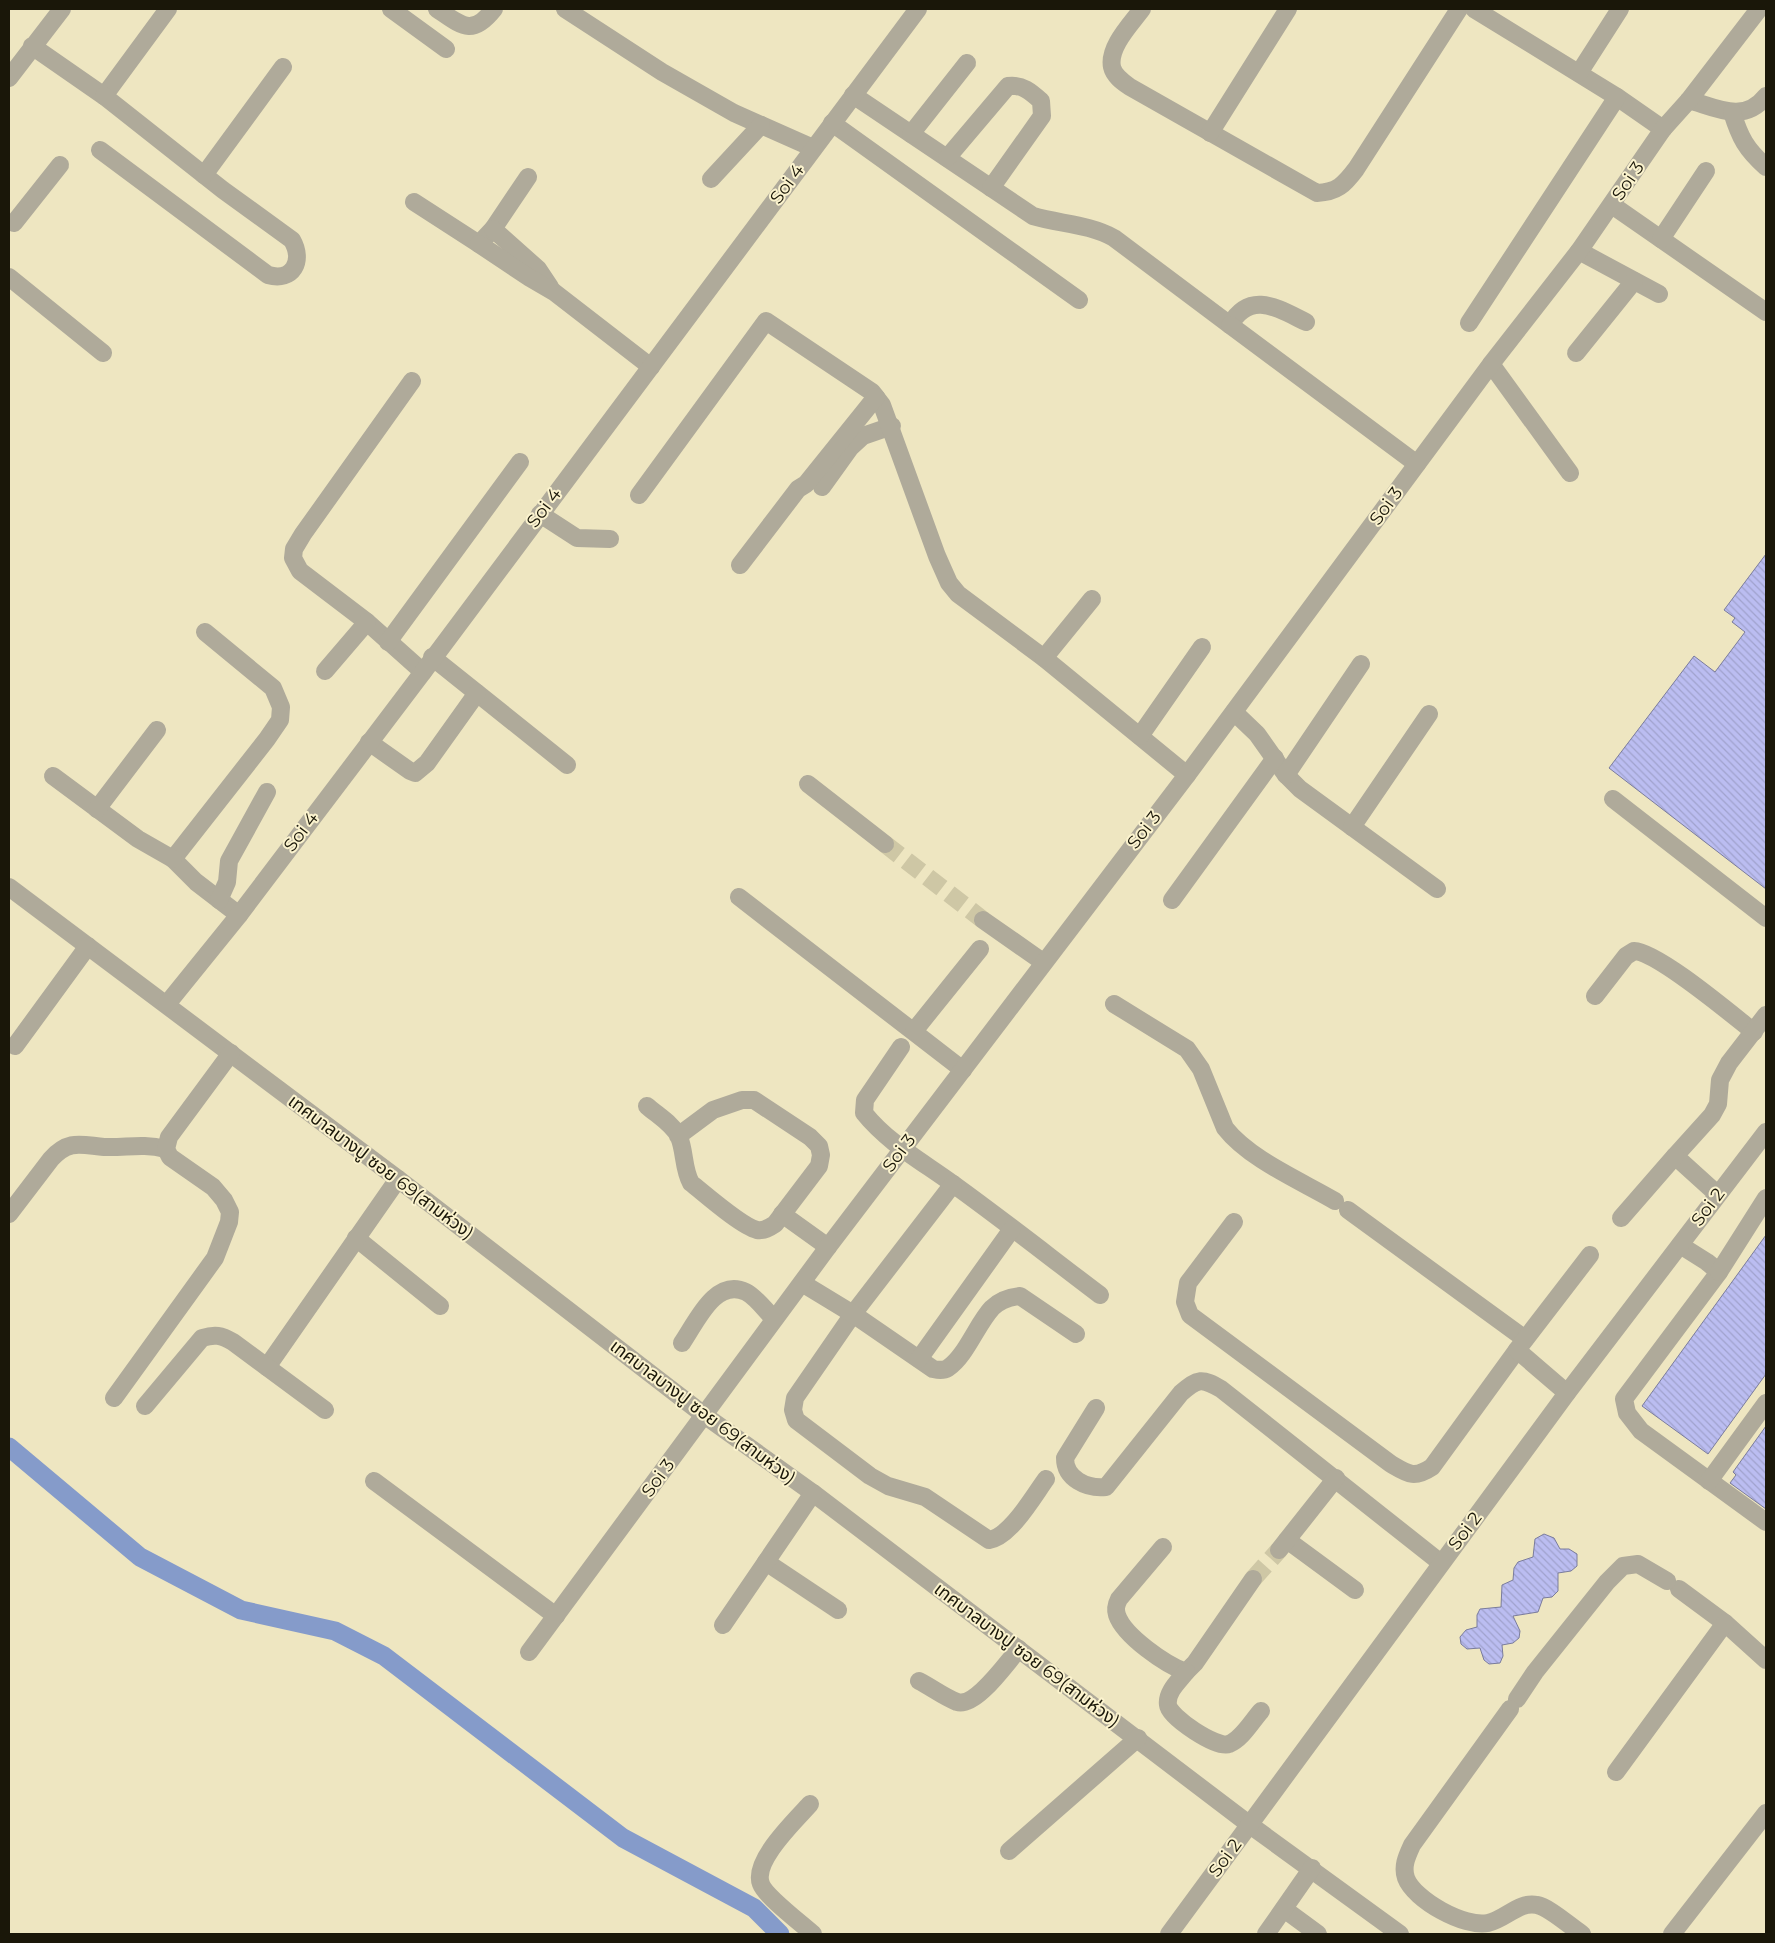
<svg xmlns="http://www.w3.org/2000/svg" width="1775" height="1943" viewBox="0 0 1775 1943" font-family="Montserrat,'Noto Sans Thai',sans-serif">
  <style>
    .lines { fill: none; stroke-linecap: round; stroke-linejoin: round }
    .canal { stroke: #859bca; stroke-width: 19 }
    .building { fill: url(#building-back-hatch); stroke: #7a7c9c }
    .minor-tunnel { stroke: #cec7a5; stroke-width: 18; stroke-dasharray: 18 9; stroke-linecap: butt }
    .minor { stroke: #afaa9a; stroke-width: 18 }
    .labels { text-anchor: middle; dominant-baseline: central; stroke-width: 4; stroke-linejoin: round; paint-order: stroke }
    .street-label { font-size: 18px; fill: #1a1709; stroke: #fbf3ce }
  </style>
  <defs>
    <pattern id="building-back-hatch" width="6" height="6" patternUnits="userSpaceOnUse" patternTransform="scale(1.25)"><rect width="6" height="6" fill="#bbbdf1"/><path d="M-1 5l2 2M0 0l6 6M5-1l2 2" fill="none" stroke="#a0a2cd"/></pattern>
  </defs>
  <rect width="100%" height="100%" fill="#eee6c1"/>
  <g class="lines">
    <!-- canal -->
    <polyline class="canal" points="9,1447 140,1557 241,1610 335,1631 384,1656 623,1838 754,1908 780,1934"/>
  </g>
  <!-- building -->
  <g class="building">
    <polygon points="1766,554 1766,889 1609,768 1694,656 1715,672 1745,632 1732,622 1735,618 1724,610"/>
    <polygon points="1766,1235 1766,1374 1708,1454 1642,1406"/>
    <polygon points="1766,1426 1766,1509 1730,1483 1736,1475 1733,1472"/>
    <polygon points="1544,1534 1554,1538 1560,1549 1569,1549 1577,1554 1577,1566 1571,1571 1558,1573 1558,1591 1552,1597 1543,1598 1538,1612 1513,1616 1520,1631 1519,1638 1513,1643 1502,1645 1503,1656 1500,1663 1489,1664 1484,1660 1480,1648 1467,1649 1461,1644 1460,1637 1466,1630 1477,1627 1477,1615 1480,1609 1501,1607 1502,1585 1513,1580 1514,1568 1518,1562 1533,1557 1535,1539"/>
  </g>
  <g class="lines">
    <!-- minor-tunnel -->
    <g class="minor-tunnel">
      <polyline points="885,844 983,920"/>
      <polyline points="1253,1579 1279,1550"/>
    </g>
    <!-- minor -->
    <g class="minor">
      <polyline points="391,9 446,49"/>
      <path d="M 437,9 C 462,26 472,37 494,9"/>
      <polyline points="565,9 662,72 734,113 813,148"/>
      <path d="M 1142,9 C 1131,24 1108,47 1112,67 C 1114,76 1123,82 1130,87 L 1317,193 C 1337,192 1344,185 1356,169 L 1459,9"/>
      <polyline points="1474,9 1617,97 1663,129"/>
      <polyline points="32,46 104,96 168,9"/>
      <polyline points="1579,73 1620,9"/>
      <polyline points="9,78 62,9"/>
      <path d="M 853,95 L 1033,216 C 1060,224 1089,224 1114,238 L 1230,325 C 1250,290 1277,308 1306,322"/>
      <path d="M 1689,100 C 1717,108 1744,124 1766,96"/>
      <path d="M 1732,112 C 1740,138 1746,149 1766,167"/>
      <polyline points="832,123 1079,300"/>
      <polyline points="1210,133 1288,9"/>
      <polyline points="911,134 967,63"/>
      <path d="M 100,150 L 268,275 C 293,282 304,261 292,240 L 223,190 L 104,96"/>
      <path d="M 947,158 L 1008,86 C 1022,84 1031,92 1041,101 L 1042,116 L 991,188"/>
      <polyline points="204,175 283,67"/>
      <polyline points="711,179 761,125"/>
      <polyline points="414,202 479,244 493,229 528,177"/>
      <polyline points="1612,205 1766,312"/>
      <polyline points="14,223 60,165"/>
      <polyline points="493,229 538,269 550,287"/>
      <polyline points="1661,239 1706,171"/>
      <polyline points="479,244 530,278 554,292 651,367"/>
      <polyline points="1579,251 1659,294"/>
      <polyline points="9,277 103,353"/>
      <polyline points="1469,323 1617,97"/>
      <polyline points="1230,325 1417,464"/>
      <polyline points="1576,353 1634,281"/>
      <polyline points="1491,364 1570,473"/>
      <polyline points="412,381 303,534 294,549 293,558 300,571 367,622 423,672"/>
      <polyline points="822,487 850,448 863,436 892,426"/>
      <polyline points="639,495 766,321 872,392 882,405 937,556 949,583 958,594 1044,658 1187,775"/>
      <polyline points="540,514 577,538 610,539"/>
      <polyline points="740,565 798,489 806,484 876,397"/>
      <polyline points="205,632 273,688 281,707 280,720 267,739 173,859 196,882 239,915"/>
      <polyline points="388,642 520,462"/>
      <polyline points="432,657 567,765"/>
      <polyline points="1044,658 1092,599"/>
      <polyline points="325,671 367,622"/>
      <polyline points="1234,712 1257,734 1286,775 1300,789 1437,889"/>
      <polyline points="1140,736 1202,647"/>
      <polyline points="369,742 410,771 415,773 427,763 477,693"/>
      <polyline points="1286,775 1361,664"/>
      <polyline points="53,776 138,839 173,859"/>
      <polyline points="808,784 885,844"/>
      <polyline points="1613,799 1766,918"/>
      <polyline points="97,809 157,730"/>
      <polyline points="1352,827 1429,714"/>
      <polyline points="9,887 398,1179 704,1415 813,1493 1250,1825 1400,1934"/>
      <polyline points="739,897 963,1070"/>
      <polyline points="219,900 227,882 229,861 267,792"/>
      <polyline points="1172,900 1275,758"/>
      <polyline points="983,920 1043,962"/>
      <path d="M 1595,996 L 1626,956 L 1634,951 C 1658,952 1731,1014 1754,1032"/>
      <polyline points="167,1004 239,915 423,672 918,9"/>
      <path d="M 1114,1004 L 1187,1049 L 1201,1069 L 1225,1128 C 1249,1159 1301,1181 1335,1201"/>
      <polyline points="914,1031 980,949"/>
      <polyline points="15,1046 88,946"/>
      <path d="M 901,1047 L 865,1100 L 864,1113 C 888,1143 923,1162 953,1184 C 1003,1220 1051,1258 1100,1295"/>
      <path d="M 647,1106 C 657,1115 673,1124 679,1137 C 685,1151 683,1169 691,1183 C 705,1194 741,1226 757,1230 C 764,1231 769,1228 775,1224 L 819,1166 L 821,1155 L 819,1146 L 810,1137 L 754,1100 L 742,1100 L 713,1110 L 678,1136"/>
      <path d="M 953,1184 L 853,1314 L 795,1398 L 793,1410 L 796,1420 L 870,1476 L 888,1486 L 925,1497 L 989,1540 C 1010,1537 1033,1497 1046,1479"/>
      <polyline points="1717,1194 1675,1156 1712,1115 1718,1104 1720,1080 1729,1063 1766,1015"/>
      <polyline points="1348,1210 1525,1339"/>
      <path d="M 9,1214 L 51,1159 C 69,1139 81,1145 104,1147 C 127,1148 141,1143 166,1149"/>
      <polyline points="782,1214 828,1247"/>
      <polyline points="1621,1218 1675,1156"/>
      <path d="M 1234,1222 L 1188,1283 L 1185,1302 L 1190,1315 L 1391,1464 C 1408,1474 1414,1479 1432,1467 L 1517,1350"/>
      <polyline points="356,1238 440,1306"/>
      <polyline points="1680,1245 1707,1262 1719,1272 1624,1399 1627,1413 1641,1431 1766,1522"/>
      <polyline points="1719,1272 1766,1198"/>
      <path d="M 802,1283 L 853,1314 L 933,1369 C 938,1370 943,1371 948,1368 C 966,1356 977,1324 992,1308 C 999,1301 1010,1297 1020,1296 L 1076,1334"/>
      <path d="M 682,1343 C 696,1323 715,1277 746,1292 C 756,1297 766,1311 774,1319"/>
      <polyline points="919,1359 1012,1229"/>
      <polyline points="267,1367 398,1179"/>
      <polyline points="1567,1393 1517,1350 1590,1255"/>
      <polyline points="114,1398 215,1258 229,1222 230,1212 224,1200 213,1187 170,1157 166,1149 169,1137 231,1053"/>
      <path d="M 145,1406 L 202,1338 C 215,1334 221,1335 233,1342 L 325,1410"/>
      <path d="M 1096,1408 L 1065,1458 C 1065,1479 1087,1489 1106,1487 L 1181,1393 C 1198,1378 1202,1378 1221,1389 L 1441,1563"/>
      <polyline points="374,1481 556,1616"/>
      <polyline points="1709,1481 1766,1403"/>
      <polyline points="1287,1540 1355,1590"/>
      <path d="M 1163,1547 L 1119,1599 C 1116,1605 1115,1609 1117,1615 C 1124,1636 1166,1665 1186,1672 L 1195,1663 L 1253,1579"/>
      <polyline points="1279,1550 1336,1478"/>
      <polyline points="766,1562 838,1610"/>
      <polyline points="1679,1589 1725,1623 1766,1660"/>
      <polyline points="723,1625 813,1493"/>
      <polyline points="529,1652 828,1247 1187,775 1491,364 1579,251 1663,129 1689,100 1759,9"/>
      <path d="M 1186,1672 C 1179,1681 1166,1692 1168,1705 C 1169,1717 1217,1749 1229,1744 C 1242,1739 1252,1721 1261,1711"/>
      <path d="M 919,1681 C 931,1687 944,1697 957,1702 C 976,1708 1007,1662 1019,1649"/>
      <polyline points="1517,1699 1535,1672 1607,1582 1623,1566 1638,1564 1667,1581"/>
      <path d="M 1510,1709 L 1412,1845 C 1407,1856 1402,1866 1406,1878 C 1414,1900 1465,1928 1488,1923 C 1506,1919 1519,1901 1537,1905 C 1549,1907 1571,1927 1582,1934"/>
      <polyline points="1616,1772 1725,1623"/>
      <path d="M 810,1804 C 796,1820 752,1861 761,1884 C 765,1896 802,1924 813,1934"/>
      <polyline points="1009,1851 1138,1738"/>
      <polyline points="1284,1909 1318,1934"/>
      <polyline points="1169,1934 1567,1393 1766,1132"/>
      <polyline points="1266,1934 1312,1868"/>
      <polyline points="1672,1934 1766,1813"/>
    </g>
  </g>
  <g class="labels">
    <!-- street labels -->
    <g class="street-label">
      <text transform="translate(1628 181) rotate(-56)">Soi 3</text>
      <text transform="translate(787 184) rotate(-54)">Soi 4</text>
      <text transform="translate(1386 506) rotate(-54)">Soi 3</text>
      <text transform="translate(544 508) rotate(-53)">Soi 4</text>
      <text transform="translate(1144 830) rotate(-52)">Soi 3</text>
      <text transform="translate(301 832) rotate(-53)">Soi 4</text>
      <text transform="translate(899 1153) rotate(-53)">Soi 3</text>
      <text transform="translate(381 1167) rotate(37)">เทศบาลบางปู ซอย 69(สามห่วง)</text>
      <text transform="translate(1708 1207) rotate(-53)">Soi 2</text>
      <text transform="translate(703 1412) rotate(37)">เทศบาลบางปู ซอย 69(สามห่วง)</text>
      <text transform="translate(658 1478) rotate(-54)">Soi 3</text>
      <text transform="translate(1465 1531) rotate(-53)">Soi 2</text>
      <text transform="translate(1027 1655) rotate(37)">เทศบาลบางปู ซอย 69(สามห่วง)</text>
      <text transform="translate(1225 1858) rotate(-54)">Soi 2</text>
    </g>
  </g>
  <!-- border -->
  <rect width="1775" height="1943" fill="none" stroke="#1a1709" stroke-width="20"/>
</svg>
